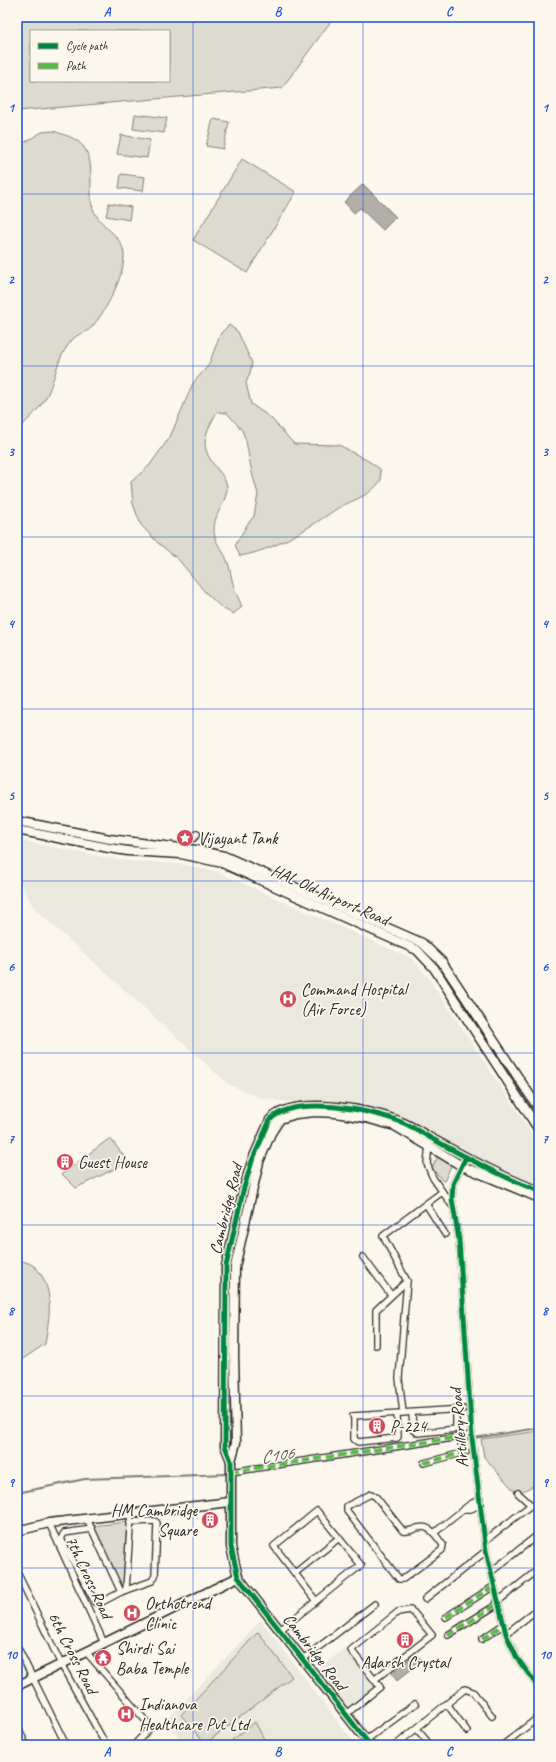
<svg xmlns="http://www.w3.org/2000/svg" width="556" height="1762" viewBox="0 0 556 1762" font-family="Caveat,sans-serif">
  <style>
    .built { fill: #ebe8de }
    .green { fill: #dddad0; stroke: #84827e; fill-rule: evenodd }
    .water { fill: #b1afa7; stroke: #7b7a75 }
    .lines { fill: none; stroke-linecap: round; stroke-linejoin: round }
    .stream { stroke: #7b7a75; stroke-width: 2 }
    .street-casing { stroke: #2b2b2b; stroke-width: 8 }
    .secondary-casing { stroke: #2b2b2b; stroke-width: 11 }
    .primary-casing { stroke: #2b2b2b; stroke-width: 11 }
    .street { stroke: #fbf7ec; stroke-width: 5.5 }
    .secondary { stroke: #fbf7ec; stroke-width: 8 }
    .primary { stroke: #fbf7ec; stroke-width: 8 }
    .quiet { stroke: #58b947; stroke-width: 4; stroke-dasharray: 8 4; stroke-linecap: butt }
    .cycleway-casing { stroke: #fbf7ec; stroke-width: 8 }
    .cycleway { stroke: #00873e; stroke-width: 5 }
    .grid { fill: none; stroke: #1d4ed8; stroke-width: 1; stroke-opacity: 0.55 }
    .labels { text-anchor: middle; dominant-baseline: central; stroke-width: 3.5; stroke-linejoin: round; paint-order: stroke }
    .poi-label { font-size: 17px; fill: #2b2b2b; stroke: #fbf7ec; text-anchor: start }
    .street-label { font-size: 17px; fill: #2b2b2b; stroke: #fbf7ec }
    .water-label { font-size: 18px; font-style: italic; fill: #5a5956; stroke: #fbf7ec }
    .neatline { fill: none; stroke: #1d4ed8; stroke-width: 1.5 }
    .grid-label { font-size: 13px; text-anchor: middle; font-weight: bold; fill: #1d4ed8 }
  </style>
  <rect width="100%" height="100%" fill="#fbf7ec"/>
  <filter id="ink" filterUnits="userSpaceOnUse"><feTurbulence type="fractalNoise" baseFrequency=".025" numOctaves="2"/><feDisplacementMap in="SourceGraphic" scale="8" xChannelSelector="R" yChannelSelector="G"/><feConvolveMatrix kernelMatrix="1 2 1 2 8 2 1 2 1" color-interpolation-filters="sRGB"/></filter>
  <g filter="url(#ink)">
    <!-- built -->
    <g class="built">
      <polygon points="17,840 108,858 127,861 180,864 217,872 411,958 427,976 539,1144 539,1187 487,1164 403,1118 384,1112 351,1105 304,1102 297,1103 260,1098 228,1084 34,908 17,877"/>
      <polygon points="261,1620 340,1725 357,1745 187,1745 164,1723"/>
      <polygon points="345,1648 376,1687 347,1710 316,1671"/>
    </g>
    <!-- green -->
    <g class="green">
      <path d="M 17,17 L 334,17 L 282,88 L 17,111 ZM 31,31 L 169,31 L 169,81 L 31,81 Z"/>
      <polygon points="135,114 167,118 164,133 133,129"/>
      <polygon points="213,119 229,122 223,149 206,146"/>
      <path d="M 54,131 C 61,134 70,136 76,140 C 98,154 88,184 92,205 C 96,226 123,233 124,255 C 125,275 105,313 91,328 C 86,333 77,334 73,339 C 59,353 56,374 49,391 C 43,407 28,419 17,431 L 17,147 L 42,132 Z"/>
      <polygon points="121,135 150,140 147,158 117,154"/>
      <polygon points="242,159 296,192 247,273 193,240"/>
      <polygon points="121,174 145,177 143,191 119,188"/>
      <polygon points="109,203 131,207 129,220 106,216"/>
      <path d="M 229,325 L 238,332 L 252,363 L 250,373 L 246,383 L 251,404 L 271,418 L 294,444 L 339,445 L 370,462 L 380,469 L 381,480 C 369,498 352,499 335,510 C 307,529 275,550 240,556 L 235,545 L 247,525 L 254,516 L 258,494 L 252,473 L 246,441 L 242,430 L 227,413 L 217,412 C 203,437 199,447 218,470 C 222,474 226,481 227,486 C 228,501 215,512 214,527 C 213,543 222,547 227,560 C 230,568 231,576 233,584 C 235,592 239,599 242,607 L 233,614 L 222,608 L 205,592 L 178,559 L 158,543 L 141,525 L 133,504 L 131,482 L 149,466 L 170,437 L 193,383 L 208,366 L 221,333 Z"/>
      <polygon points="110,1138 127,1160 116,1168 76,1188 62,1174"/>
      <polygon points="440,1152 453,1161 444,1182 432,1168"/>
      <path d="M 17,1259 C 22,1261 30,1263 34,1266 C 56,1287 49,1318 45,1344 L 17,1363 Z"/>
      <polygon points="539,1431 539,1483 517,1494 484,1457 481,1439"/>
      <polygon points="127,1522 123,1589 92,1526"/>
      <polygon points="258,1632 292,1677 205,1744 181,1715"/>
      <polygon points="255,1722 267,1745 226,1745"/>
    </g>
    <!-- water -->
    <g class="water">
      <polygon points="363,184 396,217 383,230 360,208 354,213 344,202"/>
      <polygon points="416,1654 422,1661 397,1681 391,1673"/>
    </g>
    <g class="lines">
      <!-- stream -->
      <g class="stream">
        <polyline points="236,1474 539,1428"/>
        <polyline points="17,1493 85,1479 229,1474"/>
      </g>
      <!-- street casing -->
      <g class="street-casing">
        <g id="street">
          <polyline points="194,838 197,834"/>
          <polyline points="429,1145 427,1164 433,1178 453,1207"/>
          <polyline points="463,1163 453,1184 452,1199 459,1240 472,1438 486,1551 506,1634 517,1658 539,1688"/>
          <polyline points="426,1204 445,1234"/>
          <polyline points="363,1257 391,1295"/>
          <polyline points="376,1345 376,1310 407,1281"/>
          <polyline points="403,1413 399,1378 407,1281 383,1236 442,1192"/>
          <polyline points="412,1413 413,1430 418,1433 456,1429 456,1409"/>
          <polyline points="353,1416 463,1409"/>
          <polyline points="354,1416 354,1439 358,1442 397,1438 398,1437 397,1414"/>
          <polyline points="424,1463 466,1452"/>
          <polyline points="231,1472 472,1435"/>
          <polyline points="518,1493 531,1505"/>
          <path d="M 371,1494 L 376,1497 L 403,1531 C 407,1532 408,1531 412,1530 C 429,1522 434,1533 443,1545 L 442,1550 L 403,1579 L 399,1579 L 347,1511 L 347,1506 Z"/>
          <polyline points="466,1509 471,1509 481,1504"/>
          <polyline points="87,1519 121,1592 126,1590 131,1513"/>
          <polyline points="49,1523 104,1643"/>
          <polyline points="92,1529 64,1533 61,1539 95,1602 100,1603 121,1592"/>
          <polyline points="434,1533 469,1505 480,1499"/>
          <polyline points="486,1540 531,1505 539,1508"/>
          <polyline points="492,1571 539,1534"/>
          <polyline points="17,1572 61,1664 106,1745"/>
          <polyline points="295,1573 339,1538"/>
          <polyline points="126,1590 152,1581 155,1576 157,1523 155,1521 130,1522"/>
          <polyline points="425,1599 486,1551"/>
          <polyline points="497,1602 539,1569"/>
          <polyline points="446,1617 494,1586"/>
          <polyline points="280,1630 361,1565 317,1511 274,1546 316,1601"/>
          <polyline points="506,1634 539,1608"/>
          <polyline points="448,1635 498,1604"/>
          <polyline points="482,1639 503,1625"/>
          <polyline points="17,1646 66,1745"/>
          <polyline points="86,1652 151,1727 134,1745"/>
          <polyline points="303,1659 375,1604"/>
          <polyline points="447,1704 467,1731"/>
          <polyline points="346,1714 380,1687 351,1650 398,1612 410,1610 414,1613 432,1635 374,1680"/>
          <polyline points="17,1725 26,1745"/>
          <polyline points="417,1729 430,1745"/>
          <polyline points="366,1740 415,1704"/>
          <polyline points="396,1745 465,1689 473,1692 492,1716"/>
          <polyline points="503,1745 539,1717"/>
        </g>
      </g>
      <!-- secondary casing -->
      <g class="secondary-casing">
        <g id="secondary">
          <polyline points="231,1461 236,1443 234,1354 235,1267 259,1162 271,1133 280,1119 296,1114 315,1112 336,1113 366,1118 395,1126 462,1166 539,1198"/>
          <polyline points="17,1531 49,1523 230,1502"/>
          <polyline points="17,1686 238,1577"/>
          <path d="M 370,1745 L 238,1577 L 231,1547 L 231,1461 L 225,1446 L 226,1266 L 243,1191 L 252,1161 L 270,1120 C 294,1094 372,1110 401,1122 C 414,1127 426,1136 438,1142 C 471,1160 504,1178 539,1191"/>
        </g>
      </g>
      <!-- primary casing -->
      <g class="primary-casing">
        <g id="primary">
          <polyline points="17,821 110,839 196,850 224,856 422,943 442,962 539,1109"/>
          <polyline points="17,830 109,848 128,851 181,854 222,863 417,950 434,968 539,1130"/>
        </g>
      </g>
      <!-- street -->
      <use href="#street" class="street"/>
      <!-- secondary -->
      <use href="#secondary" class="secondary"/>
      <!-- primary -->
      <use href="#primary" class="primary"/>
      <!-- quiet -->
      <g class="quiet">
        <polyline points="424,1463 466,1452"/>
        <polyline points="231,1472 472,1435"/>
        <polyline points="446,1617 494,1586"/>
        <polyline points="448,1635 498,1604"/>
        <polyline points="482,1639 503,1625"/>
      </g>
      <!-- cycleway casing -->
      <g class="cycleway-casing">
        <g id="cycleway">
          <polyline points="466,1157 453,1184 452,1199 459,1240 472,1438 486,1551 506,1634 517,1658 539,1688"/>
          <path d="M 370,1745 L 238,1577 L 231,1547 L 231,1461 L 225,1446 L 226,1266 L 243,1191 L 252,1161 L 270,1120 C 294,1094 372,1110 401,1122 C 414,1127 426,1136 438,1142 C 471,1160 504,1178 539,1191"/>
        </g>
      </g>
      <!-- cycleway -->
      <use href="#cycleway" class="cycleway"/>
    </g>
  </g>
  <!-- grid -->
  <path class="grid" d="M 193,17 L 193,1745M 363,17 L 363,1745M 17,194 L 539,194M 17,366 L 539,366M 17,537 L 539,537M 17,709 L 539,709M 17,881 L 539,881M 17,1053 L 539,1053M 17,1225 L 539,1225M 17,1396 L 539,1396M 17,1568 L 539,1568"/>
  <!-- icons -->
  <defs>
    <g id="sight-disc" transform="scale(0.9)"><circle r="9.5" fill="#d1495b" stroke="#fbf7ec"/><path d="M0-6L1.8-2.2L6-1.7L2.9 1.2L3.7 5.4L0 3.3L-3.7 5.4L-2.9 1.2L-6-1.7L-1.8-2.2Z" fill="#fff"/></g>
    <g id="hospital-disc" transform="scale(0.9)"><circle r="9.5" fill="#d1495b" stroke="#fbf7ec"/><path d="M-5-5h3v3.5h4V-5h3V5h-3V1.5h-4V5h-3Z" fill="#fff"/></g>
    <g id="building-disc" transform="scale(0.9)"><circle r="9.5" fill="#d1495b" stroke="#fbf7ec"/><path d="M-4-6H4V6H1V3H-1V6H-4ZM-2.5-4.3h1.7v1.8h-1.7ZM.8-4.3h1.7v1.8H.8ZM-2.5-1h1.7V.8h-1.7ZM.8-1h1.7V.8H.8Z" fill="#fff"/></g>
    <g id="temple-disc" transform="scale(0.9)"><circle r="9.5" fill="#d1495b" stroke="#fbf7ec"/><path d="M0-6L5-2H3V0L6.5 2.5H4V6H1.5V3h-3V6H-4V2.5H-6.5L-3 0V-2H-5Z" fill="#fff"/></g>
  </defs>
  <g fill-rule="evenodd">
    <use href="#sight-disc" x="185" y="838"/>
    <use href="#hospital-disc" x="288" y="999"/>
    <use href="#building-disc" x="65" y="1162"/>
    <use href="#building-disc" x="377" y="1426"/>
    <use href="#building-disc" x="210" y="1520"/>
    <use href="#hospital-disc" x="132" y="1613"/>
    <use href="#building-disc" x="405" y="1640"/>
    <use href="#temple-disc" x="103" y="1658"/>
    <use href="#hospital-disc" x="126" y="1714"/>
  </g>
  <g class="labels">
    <!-- poi labels -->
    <g class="poi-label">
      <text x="198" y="838">Vijayant Tank</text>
      <text x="301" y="989">Command Hospital<tspan x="301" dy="20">(Air Force)</tspan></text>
      <text x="78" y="1162">Guest House</text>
      <text x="390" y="1426">P-224</text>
      <text x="197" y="1510" text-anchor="end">HM Cambridge<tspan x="197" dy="20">Square</tspan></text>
      <text x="145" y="1603">Orthotrend<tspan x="145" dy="20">Clinic</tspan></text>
      <text x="116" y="1648">Shirdi Sai<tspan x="116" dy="20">Baba Temple</tspan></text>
      <text x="405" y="1662" text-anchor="middle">Adarsh Crystal</text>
      <text x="139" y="1704">Indianova<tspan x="139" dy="20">Healthcare Pvt Ltd</tspan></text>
    </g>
    <!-- street labels -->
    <g class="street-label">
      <text transform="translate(330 895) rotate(24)">HAL Old Airport Road</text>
      <text transform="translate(226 1209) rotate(-76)">Cambridge Road</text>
      <text transform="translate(459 1428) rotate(-95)">Artillery Road</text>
      <text transform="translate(89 1577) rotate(65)">7th Cross Road</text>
      <text transform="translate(315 1652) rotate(52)">Cambridge Road</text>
      <text transform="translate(73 1653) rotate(63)">6th Cross Road</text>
    </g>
    <!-- water labels -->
    <g class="water-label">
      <text transform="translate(277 1455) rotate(-9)">C106</text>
    </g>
  </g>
  <!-- margin -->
  <rect width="556" height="1762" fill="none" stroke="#fbf7ec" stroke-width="44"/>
  <!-- legend -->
  <rect x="30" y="30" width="140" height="52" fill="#fbf7ec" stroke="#a8a59f"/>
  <rect x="38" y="43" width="20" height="6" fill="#00873e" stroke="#a8a59f"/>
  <text x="66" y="50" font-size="12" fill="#2b2b2b">Cycle path</text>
  <rect x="38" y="63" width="20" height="6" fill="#58b947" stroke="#a8a59f"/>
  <text x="66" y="70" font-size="12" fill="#2b2b2b">Path</text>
  <rect x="22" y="22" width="512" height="1718" class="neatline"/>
  <g class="grid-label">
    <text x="107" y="16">A</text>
    <text x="278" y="16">B</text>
    <text x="449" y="16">C</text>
    <text x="11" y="112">1</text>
    <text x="545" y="112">1</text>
    <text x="11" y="284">2</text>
    <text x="545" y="284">2</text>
    <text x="11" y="456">3</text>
    <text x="545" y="456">3</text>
    <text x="11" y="628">4</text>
    <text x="545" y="628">4</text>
    <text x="11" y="800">5</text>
    <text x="545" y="800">5</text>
    <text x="11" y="971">6</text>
    <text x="545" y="971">6</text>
    <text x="11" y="1143">7</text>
    <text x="545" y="1143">7</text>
    <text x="11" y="1315">8</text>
    <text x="545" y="1315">8</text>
    <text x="11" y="1487">9</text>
    <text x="545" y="1487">9</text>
    <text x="11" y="1659">10</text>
    <text x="545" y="1659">10</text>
    <text x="107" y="1756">A</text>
    <text x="278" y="1756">B</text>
    <text x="449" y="1756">C</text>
  </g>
</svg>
